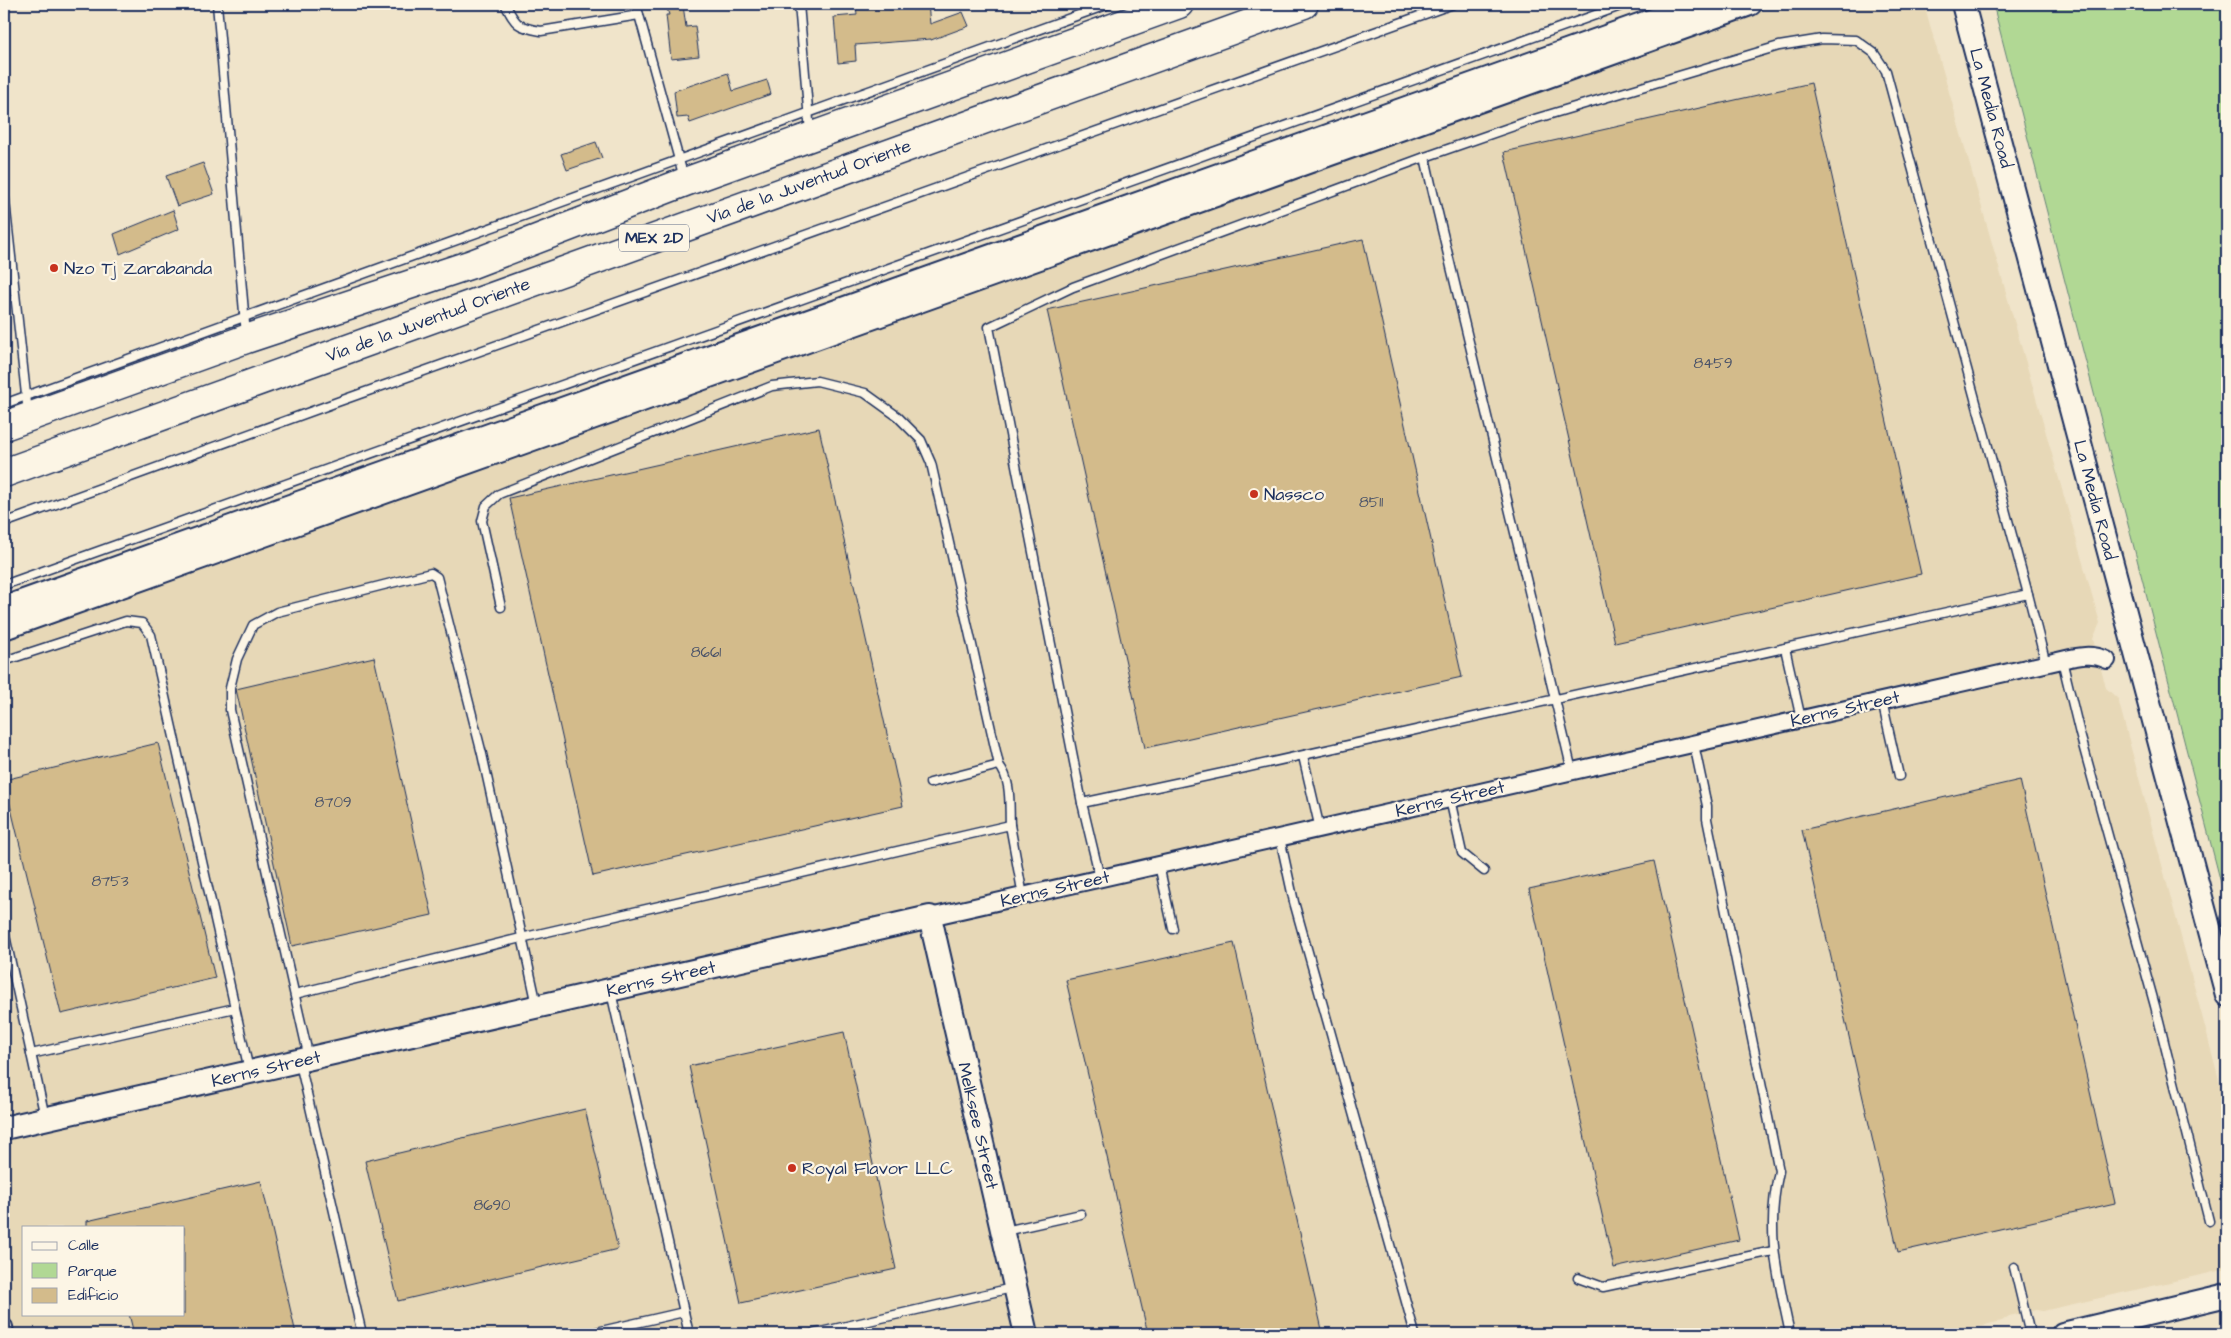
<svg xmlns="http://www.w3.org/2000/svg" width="2231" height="1338" viewBox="0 0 2231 1338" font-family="'Architects Daughter',sans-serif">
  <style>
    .built { fill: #e7d8b7; fill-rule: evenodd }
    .green { fill: #b1d894; stroke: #668479 }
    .building { fill: #d3bb8b; stroke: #1b2f5e }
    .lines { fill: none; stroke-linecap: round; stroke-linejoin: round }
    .lane-casing { stroke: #1b2f5e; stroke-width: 11 }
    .street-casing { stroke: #1b2f5e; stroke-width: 20 }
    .secondary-casing { stroke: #1b2f5e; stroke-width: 26 }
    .highway-casing { stroke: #1b2f5e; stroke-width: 31 }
    .lane { stroke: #fcf5e5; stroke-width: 8 }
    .street { stroke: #fcf5e5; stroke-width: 16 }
    .secondary { stroke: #fcf5e5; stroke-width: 22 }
    .highway { stroke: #fcf5e5; stroke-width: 28 }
    .poi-dot { fill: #c8321e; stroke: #fcf5e5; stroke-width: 2 }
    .labels { text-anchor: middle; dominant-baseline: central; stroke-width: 4.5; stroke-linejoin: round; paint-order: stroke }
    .number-label { font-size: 15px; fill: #495269 }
    .shield { fill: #fcf5e5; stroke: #5e6a86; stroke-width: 1 }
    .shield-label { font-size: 16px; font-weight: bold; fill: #1b2f5e }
    .street-label { font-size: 18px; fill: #1b2f5e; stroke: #fcf5e5 }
    .poi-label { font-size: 18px; fill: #1b2f5e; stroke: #fcf5e5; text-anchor: start }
  </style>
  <rect width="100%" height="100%" fill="#f0e4ca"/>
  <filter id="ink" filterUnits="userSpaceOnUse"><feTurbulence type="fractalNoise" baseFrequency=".02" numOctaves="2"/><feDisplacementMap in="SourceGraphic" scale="10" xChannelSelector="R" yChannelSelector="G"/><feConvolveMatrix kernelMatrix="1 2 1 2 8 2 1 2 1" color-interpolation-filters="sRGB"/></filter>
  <g filter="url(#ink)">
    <!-- built -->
    <path class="built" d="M 1675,4 L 1924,4 L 2100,623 L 2093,639 L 2106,688 L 2118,699 L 2227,1110 L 2227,1269 L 2043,1311 L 2036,1310 L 2009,1316 L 2002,1321 L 1944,1334 L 4,1334 L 4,602 ZM 24,1227 L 184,1227 L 184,1314 L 24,1314 Z"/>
    <!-- green -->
    <polygon class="green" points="1993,4 2227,4 2227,906"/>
    <!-- building -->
    <g class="building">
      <polygon points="856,4 928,4 930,24 963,12 969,26 931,40 931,39 855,45 856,61 838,63 834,17 857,15"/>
      <polygon points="683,5 686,27 695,26 699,56 671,59 666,15 669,15 667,8"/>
      <polygon points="728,73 733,91 767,80 771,94 690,123 688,117 677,118 674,91"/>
      <polygon points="1811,83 1921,574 1615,643 1504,152"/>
      <polygon points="596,142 602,158 567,170 561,154"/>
      <polygon points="203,163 214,194 177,206 166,176"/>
      <polygon points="173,210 179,229 120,254 114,234"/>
      <polygon points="1363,239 1462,677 1145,748 1047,310"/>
      <polygon points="819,428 903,806 593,876 509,498"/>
      <polygon points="374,657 432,915 292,946 236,689"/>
      <polygon points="158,743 215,978 61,1014 4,780"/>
      <polygon points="2020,780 2115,1203 1898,1252 1802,830"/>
      <polygon points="1654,861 1739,1240 1614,1268 1529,889"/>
      <polygon points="1234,943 1323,1334 1148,1334 1066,980"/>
      <polygon points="844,1032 896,1269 741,1303 689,1066"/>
      <polygon points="585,1109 618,1249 398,1301 365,1161"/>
      <polygon points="261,1181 296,1334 134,1334 129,1314 184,1314 184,1227 87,1227 87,1221"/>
    </g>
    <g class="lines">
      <!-- lane casing -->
      <g class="lane-casing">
        <g id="lane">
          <polyline points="217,4 246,335"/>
          <path d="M 505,4 C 516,25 517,27 541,31 L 639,15"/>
          <polyline points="636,4 684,178"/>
          <polyline points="799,4 810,132"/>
          <polyline points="4,192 28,413"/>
          <polyline points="4,404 1109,4"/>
          <polyline points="4,523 340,401 1453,4"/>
          <polyline points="4,585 1626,4"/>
          <polyline points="2028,594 2046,664"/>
          <path d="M 501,607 L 482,521 L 486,506 L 499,494 L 772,386 L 817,381 L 865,393 L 897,416 L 921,440 L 931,463 L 999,765 C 1012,780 1009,806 1010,825"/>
          <polyline points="1785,648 1801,719"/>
          <polyline points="2062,660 2080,734 2155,1006 2209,1221"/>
          <polyline points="4,661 126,621 142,623 151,635 249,1070"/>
          <polyline points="1882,701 1899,776"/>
          <path d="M 1694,744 L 1707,806 L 1707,819 L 1779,1171 C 1765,1233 1778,1275 1790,1334"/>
          <polyline points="1303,756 1320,829"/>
          <polyline points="930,783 999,765"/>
          <polyline points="1450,799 1462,853 1484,871"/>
          <polyline points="1082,803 989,327 1073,287 1425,157"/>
          <polyline points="1280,838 1294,902 1415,1334"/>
          <polyline points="1159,865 1173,929"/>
          <path d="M 1100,878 L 1082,803 C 1398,736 1713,664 2028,594 L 1886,71 L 1874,53 L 1856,40 L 1822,39 L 1779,46 L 1531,120 L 1425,157 L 1431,184 L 1555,699 L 1572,771"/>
          <polyline points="4,931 45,1117"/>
          <polyline points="611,992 689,1334"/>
          <polyline points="295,994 521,938 1010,825 1023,896"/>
          <polyline points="31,1054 235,1008"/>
          <polyline points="309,1058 230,710 230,688 237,659 253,625 277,612 431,573 437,577 482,754 537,1005"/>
          <polyline points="300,1063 362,1334"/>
          <polyline points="1005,1231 1081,1214"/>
          <polyline points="2014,1267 2030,1334"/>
          <polyline points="1578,1278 1603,1287 1773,1251"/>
          <polyline points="588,1334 684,1312"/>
          <polyline points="812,1334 1012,1288"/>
        </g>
      </g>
      <!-- street casing -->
      <g class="street-casing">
        <g id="street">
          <path d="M 930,917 L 2062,660 C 2078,656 2092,653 2107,660"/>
          <polyline points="4,1327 5,1334"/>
        </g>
      </g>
      <!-- secondary casing -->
      <g class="secondary-casing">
        <g id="secondary">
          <polyline points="1963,4 2227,995"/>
          <polyline points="4,608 1698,4"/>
          <polyline points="4,628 1750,4"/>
          <polyline points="4,1128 930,917 1026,1334"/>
          <polyline points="2063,1334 2227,1295"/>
        </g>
      </g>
      <!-- highway casing -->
      <g class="highway-casing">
        <g id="highway">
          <polyline points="4,426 246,339 472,264 685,182 1179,4"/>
          <polyline points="4,473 1304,4"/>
        </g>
      </g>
      <!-- lane -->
      <use href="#lane" class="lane"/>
      <!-- street -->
      <use href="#street" class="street"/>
      <!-- secondary -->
      <use href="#secondary" class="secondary"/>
      <!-- highway -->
      <use href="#highway" class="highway"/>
    </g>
  </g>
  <!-- markers -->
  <g class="poi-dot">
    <circle cx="54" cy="268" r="5"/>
    <circle cx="1254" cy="494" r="5"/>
    <circle cx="792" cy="1168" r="5"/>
  </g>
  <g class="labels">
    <!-- number labels -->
    <g class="number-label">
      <text x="1713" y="363">8459</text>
      <text x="1371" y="502">8511</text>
      <text x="706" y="652">8661</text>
      <text x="333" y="802">8709</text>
      <text x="110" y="881">8753</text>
      <text x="492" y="1205">8690</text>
    </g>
    <!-- shield labels -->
    <rect class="shield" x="619" y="224.5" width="70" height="27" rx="4"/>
    <g class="shield-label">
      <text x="654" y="238">MEX 2D</text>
    </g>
    <!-- street labels -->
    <g class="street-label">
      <text transform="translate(1991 108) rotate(75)">La Media Road</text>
      <text transform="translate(809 182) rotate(-20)">Vía de la Juventud Oriente</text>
      <text transform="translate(428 320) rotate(-20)">Vía de la Juventud Oriente</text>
      <text transform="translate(2095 500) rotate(75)">La Media Road</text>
      <text transform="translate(1845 709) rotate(-13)">Kerns Street</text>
      <text transform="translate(1450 799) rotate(-13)">Kerns Street</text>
      <text transform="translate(1055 889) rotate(-13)">Kerns Street</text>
      <text transform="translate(661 979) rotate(-13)">Kerns Street</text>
      <text transform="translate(266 1069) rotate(-13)">Kerns Street</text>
      <text transform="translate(978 1126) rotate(77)">Melksee Street</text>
    </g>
    <!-- poi labels -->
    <g class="poi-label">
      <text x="64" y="268">Nzo Tj Zarabanda</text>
      <text x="1264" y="494">Nassco</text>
      <text x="802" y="1168">Royal Flavor LLC</text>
    </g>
  </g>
  <!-- margin -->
  <rect width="2231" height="1338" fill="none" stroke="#fcf5e5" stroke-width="20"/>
  <rect x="10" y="10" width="2211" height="1318" fill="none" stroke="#1b2f5e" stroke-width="2" filter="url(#ink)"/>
  <!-- legend -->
  <rect x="22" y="1226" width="162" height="90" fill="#fcf5e5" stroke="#a2a6af"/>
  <rect x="32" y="1242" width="25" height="8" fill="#fcf5e5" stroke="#a2a6af"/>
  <text x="68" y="1250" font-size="15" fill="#1b2f5e">Calle</text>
  <rect x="32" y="1263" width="25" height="15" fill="#b1d894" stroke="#a2a6af"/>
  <text x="68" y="1276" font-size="15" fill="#1b2f5e">Parque</text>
  <rect x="32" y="1288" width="25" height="15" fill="#d3bb8b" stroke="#a2a6af"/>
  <text x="68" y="1300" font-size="15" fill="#1b2f5e">Edificio</text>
</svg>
